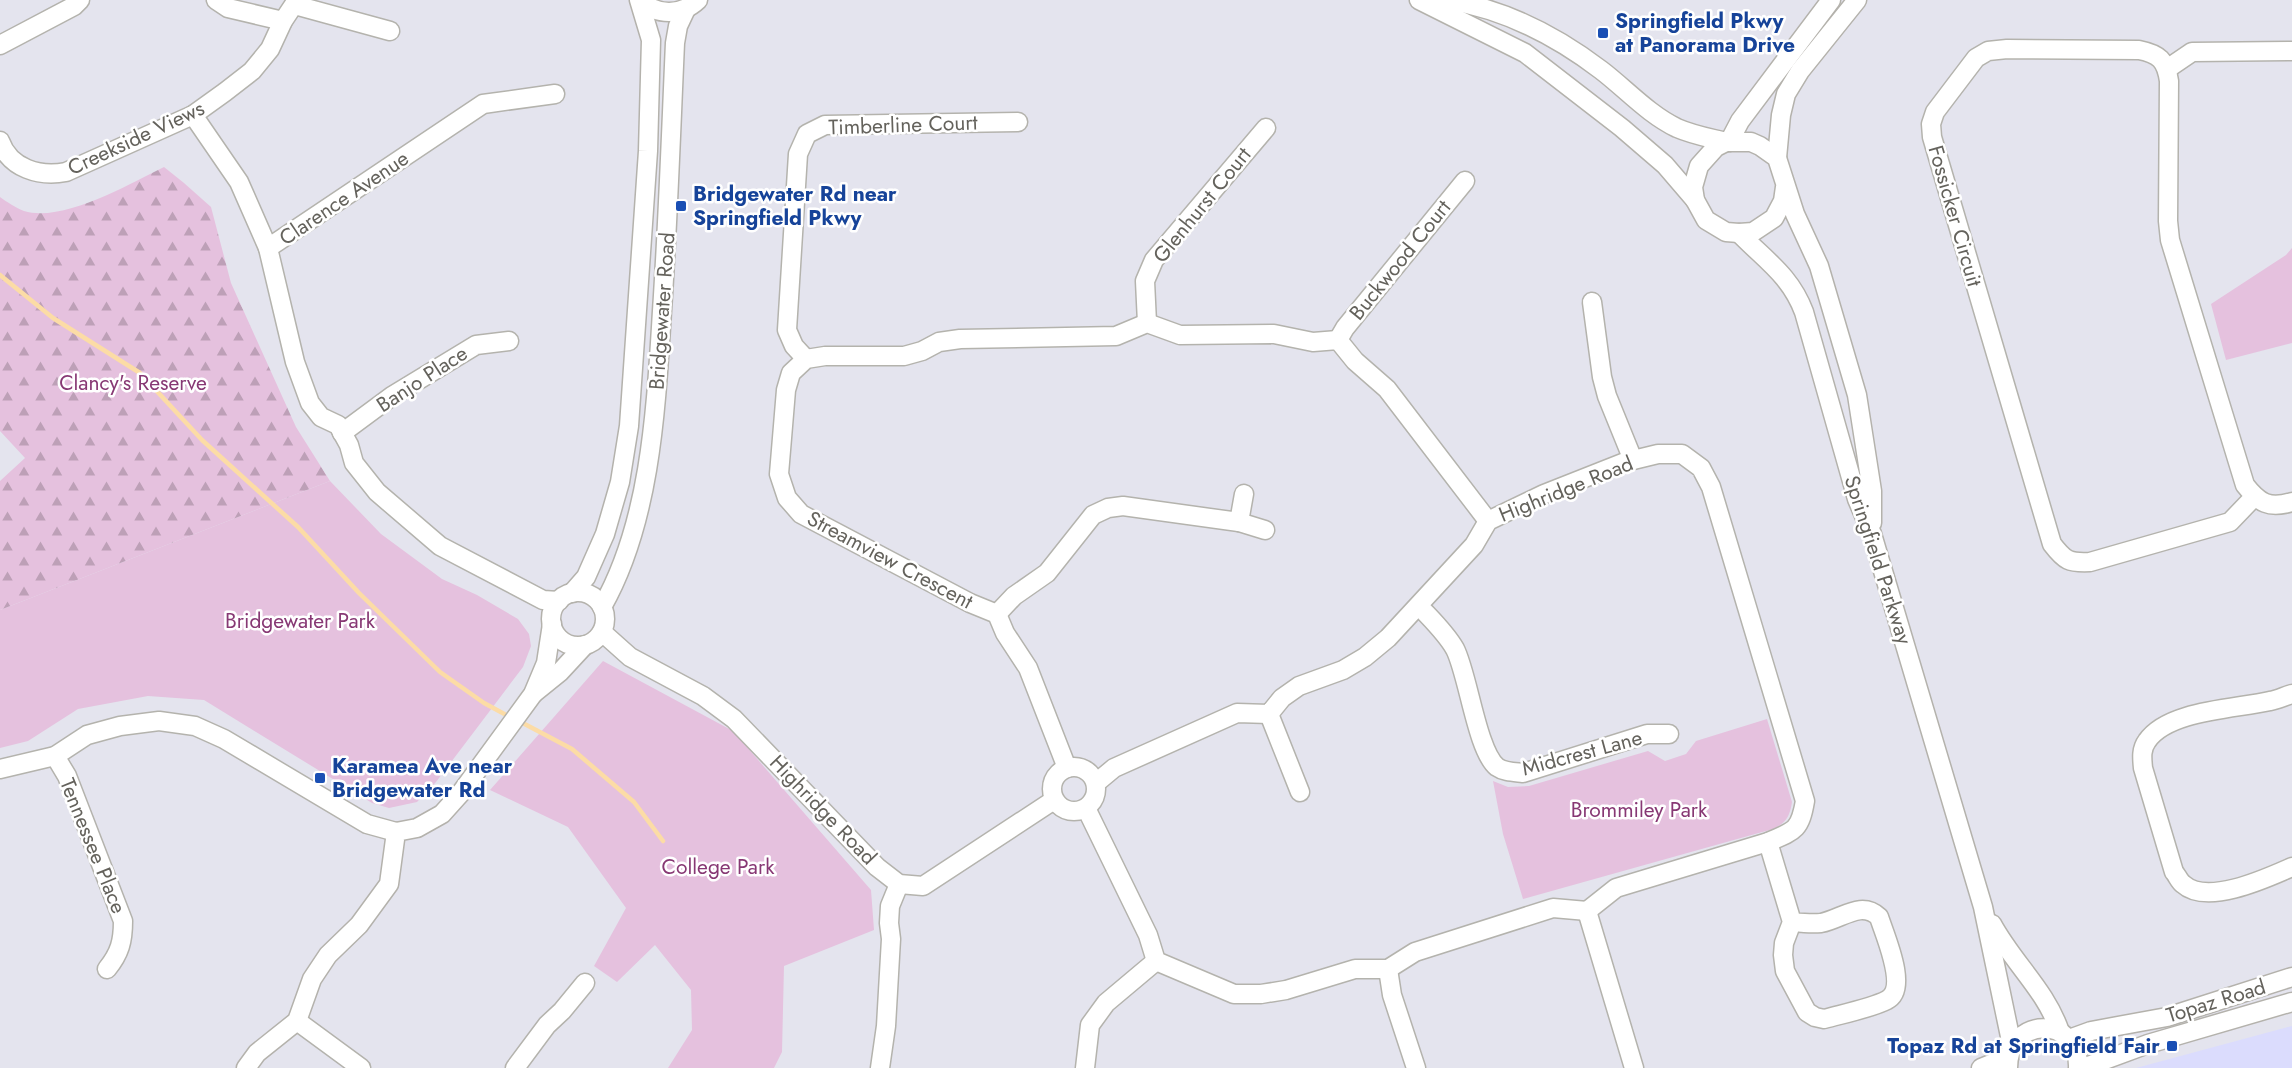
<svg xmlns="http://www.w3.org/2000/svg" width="2292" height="1068" viewBox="0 0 2292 1068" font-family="Jost,sans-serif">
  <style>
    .commercial { fill: #dbdcfd }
    .green { fill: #e5c1de }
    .forest { fill: url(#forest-firs) }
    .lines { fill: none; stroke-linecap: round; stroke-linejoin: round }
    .stream { stroke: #fcdca6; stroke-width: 4.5 }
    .street-casing { stroke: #b4b3ad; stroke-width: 21 }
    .secondary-casing { stroke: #b4b2ac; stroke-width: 21 }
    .street { stroke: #fff; stroke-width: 18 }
    .secondary { stroke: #fff; stroke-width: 18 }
    .transit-dot { fill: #1a4fb4; stroke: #fff; stroke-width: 2 }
    .labels { text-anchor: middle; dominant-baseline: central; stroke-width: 5; stroke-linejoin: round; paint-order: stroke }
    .transit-label { font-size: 21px; font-weight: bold; fill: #164399; stroke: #fff; text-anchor: start }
    .street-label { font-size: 21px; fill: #64625c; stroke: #fff }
    .park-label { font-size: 21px; fill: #873874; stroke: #fff }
  </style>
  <defs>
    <pattern id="forest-firs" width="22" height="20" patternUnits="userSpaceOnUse" patternTransform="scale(1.5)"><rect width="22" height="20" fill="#e5c1de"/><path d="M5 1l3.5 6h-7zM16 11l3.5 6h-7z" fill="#bda0b7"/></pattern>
  </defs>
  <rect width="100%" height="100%" fill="#e4e4ee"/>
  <!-- commercial -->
  <polygon class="commercial" points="2292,1026 2292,1068 2136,1068"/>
  <!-- green -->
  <g class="green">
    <polygon points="2292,248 2292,343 2226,360 2211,304 2286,255"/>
    <polygon points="330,481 381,534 442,579 477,595 518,619 529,634 531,646 523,667 436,782 417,802 389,808 372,803 204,700 148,696 78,709 28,741 0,748 0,610"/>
    <polygon points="603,661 733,731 871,890 874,930 784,966 782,1052 774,1068 668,1068 692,1030 691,990 655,945 617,982 594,966 626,908 568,827 490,790"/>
    <path d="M 1767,719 L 1792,802 C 1790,816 1786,823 1773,829 L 1523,899 L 1503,834 L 1493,781 L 1508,787 L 1529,786 L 1648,751 L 1665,761 L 1686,754 L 1696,741 Z"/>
  </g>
  <!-- forest -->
  <path class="forest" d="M 164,167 L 184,183 L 211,207 L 231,283 L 296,427 L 330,481 L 0,610 L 0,481 L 25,458 L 0,431 L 0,197 C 7,202 16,208 24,211 C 63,223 129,184 164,167 Z"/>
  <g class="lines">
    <!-- stream -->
    <g class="stream">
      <polyline points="0,275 53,318 140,373 202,440 298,527 359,593 440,672 484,703 510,717"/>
      <polyline points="517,720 572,749 634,802 663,841"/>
    </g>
    <!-- street casing -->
    <g class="street-casing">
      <g id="street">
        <polyline points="216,0 228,8 283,21"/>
        <polyline points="295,5 390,31"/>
        <polyline points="0,45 74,6 80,0"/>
        <polyline points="2167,69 2192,52 2292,51"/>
        <polyline points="555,94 483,104 268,248 295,362 310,403 321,417 338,425 349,445 354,463 377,492 440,546 543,600 559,601"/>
        <polyline points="193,115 239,182 268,248"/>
        <path d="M 0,141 C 10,169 40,177 66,172 L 193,115 L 225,92 L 252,71 L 270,49 L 283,21 L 297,0"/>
        <polyline points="1592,302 1602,377 1607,396 1633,460"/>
        <polyline points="1147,323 1145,281 1154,260 1266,128"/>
        <polyline points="1338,340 1345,328 1465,181"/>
        <polyline points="806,359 794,346 787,330 798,154 807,134 825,125 1018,122"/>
        <polyline points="342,433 392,396 476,345 509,341"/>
        <polyline points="1244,494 1239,522 1265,530"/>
        <path d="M 2254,497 L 2230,522 L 2090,562 C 2069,563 2065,561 2052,544 L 1932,137 L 1931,124 L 1935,112 L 1976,58 L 1988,51 L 2007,49 L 2139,50 C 2159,54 2166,60 2169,81 L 2168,221 L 2170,240 L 2245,485 C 2259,503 2269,509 2292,502"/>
        <path d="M 1419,606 C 1432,620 1446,633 1455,649 C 1468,674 1477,751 1497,767 C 1504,772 1514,772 1523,773 L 1647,734 L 1669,734"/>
        <polyline points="997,614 1014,596 1047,573 1093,515 1108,508 1123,506 1239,522"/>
        <polyline points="602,632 630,657 703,696 734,719 877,867 899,884 923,886 1054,800"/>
        <path d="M 2292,694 C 2285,696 2277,700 2270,701 C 2236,709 2168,710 2147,741 C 2141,749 2142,758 2143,768 L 2174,872 C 2177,875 2179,881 2183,884 C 2207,906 2267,878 2292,867"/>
        <polyline points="1269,714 1300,792"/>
        <path d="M 55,756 L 67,776 L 123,921 C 123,941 120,953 107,969"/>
        <circle cx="1074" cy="789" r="22"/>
        <polyline points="1067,768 1028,668 1005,633 997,614 970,603 801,514 787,498 779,474 786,390 791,373 806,359 825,356 904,356 922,351 939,342 960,339 1116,336 1147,323 1180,335 1274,334 1313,342 1338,340 1355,361 1387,389 1488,521"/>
        <polyline points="0,769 55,756 87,735 120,726 159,721 195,726 224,739 367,824 396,832"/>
        <path d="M 1096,783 L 1114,768 L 1237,713 L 1269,714 L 1282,698 L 1299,686 L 1343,670 L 1365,657 L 1388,638 L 1474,545 L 1488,521 L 1544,494 L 1625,462 L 1658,454 L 1682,454 L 1701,468 L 1711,487 L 1805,801 C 1800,830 1795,831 1768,842 L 1616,888 L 1587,911"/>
        <polyline points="1086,808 1148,935 1156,961 1234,994 1261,994 1286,990 1355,969 1388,969 1415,952 1553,908 1587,911"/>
        <path d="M 1768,842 L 1792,922 L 1784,943 L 1783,955 L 1785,971 L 1807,1012 L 1815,1017 L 1824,1019 C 1842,1014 1872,1008 1887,1000 C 1909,989 1885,936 1879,917 C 1861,900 1842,919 1821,923 C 1811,924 1802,923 1792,922"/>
        <polyline points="1587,911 1634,1068"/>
        <polyline points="1388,969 1392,995 1416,1068"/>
        <polyline points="297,1021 361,1068"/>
        <polyline points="515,1068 547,1025 562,1011 585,983"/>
        <polyline points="880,1068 886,1026 891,939 889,923 890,906 899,884"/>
        <polyline points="1085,1068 1090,1025 1106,1003 1156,961"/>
      </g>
    </g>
    <!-- secondary casing -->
    <g class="secondary-casing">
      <g id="secondary">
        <path d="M 640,0 C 657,16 681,16 698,0"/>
        <polyline points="1419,0 1525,53 1622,128 1665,165 1695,200"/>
        <path d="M 1447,0 C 1504,9 1555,35 1601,70 C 1626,89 1648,114 1677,128 C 1693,135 1710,138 1726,142"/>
        <polyline points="1729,142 1740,121 1831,0"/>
        <polyline points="1777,158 1781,115 1786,94 1800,71 1857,0"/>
        <polyline points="1785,187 1783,201 1774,218 1753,232 1739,233 1726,232 1706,220 1695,200 1693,187 1699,166 1716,147 1726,142 1751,142 1760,146 1777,158 1795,214 1819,266 1857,395 1872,491 1872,523"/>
        <path d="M 1739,233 C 1765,260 1790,275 1804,312 L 1857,499 L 1872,534 L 1983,907 L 2012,1046"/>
        <circle cx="578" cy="619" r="27"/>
        <polyline points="572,593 586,577 605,534 620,482 629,426 648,151 651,40 639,0"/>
        <path d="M 602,607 C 651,521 656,408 662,311 C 668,221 671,132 675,43 L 678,26 L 686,9"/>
        <polyline points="534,693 560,672 585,645"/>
        <path d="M 1992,924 C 2013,963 2046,990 2060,1032"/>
        <polyline points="2069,1039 2091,1031 2167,1017 2292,977"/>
        <polyline points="246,1068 257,1053 297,1021 312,979 328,955 359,925 389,884 396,832 417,828 442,814 460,794 533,694 546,663 552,624"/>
        <polyline points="1981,1068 2008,1057"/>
        <path d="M 2008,1068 C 2008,1015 2080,1015 2078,1068"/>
        <polyline points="2083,1068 2148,1044 2292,1002"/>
      </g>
    </g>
    <!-- street -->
    <use href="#street" class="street"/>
    <!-- secondary -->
    <use href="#secondary" class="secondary"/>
  </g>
  <!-- markers -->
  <g class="transit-dot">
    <rect x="1597" y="27" width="12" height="12" rx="3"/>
    <rect x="675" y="200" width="12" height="12" rx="3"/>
    <rect x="314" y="772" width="12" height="12" rx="3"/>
    <rect x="2166" y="1040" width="12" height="12" rx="3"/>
  </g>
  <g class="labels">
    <!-- transit labels -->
    <g class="transit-label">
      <text x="1615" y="21">Springfield Pkwy<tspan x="1615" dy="24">at Panorama Drive</tspan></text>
      <text x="693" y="194">Bridgewater Rd near<tspan x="693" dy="24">Springfield Pkwy</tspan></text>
      <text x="332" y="766">Karamea Ave near<tspan x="332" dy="24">Bridgewater Rd</tspan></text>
      <text x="2160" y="1046" text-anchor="end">Topaz Rd at Springfield Fair</text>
    </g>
    <!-- street labels -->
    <g class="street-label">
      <text transform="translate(903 125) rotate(-2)">Timberline Court</text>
      <text transform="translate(136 138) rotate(-25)">Creekside Views</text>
      <text transform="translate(344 198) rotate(-34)">Clarence Avenue</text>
      <text transform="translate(1202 205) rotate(-51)">Glenhurst Court</text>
      <text transform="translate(1955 216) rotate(74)">Fossicker Circuit</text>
      <text transform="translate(1400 260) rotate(-51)">Buckwood Court</text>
      <text transform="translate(662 311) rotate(-86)">Bridgewater Road</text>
      <text transform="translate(422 379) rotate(-33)">Banjo Place</text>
      <text transform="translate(1566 489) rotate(-22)">Highridge Road</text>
      <text transform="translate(890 560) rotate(28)">Streamview Crescent</text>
      <text transform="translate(1878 560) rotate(72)">Springfield Parkway</text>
      <text transform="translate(1582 753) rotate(-15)">Midcrest Lane</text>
      <text transform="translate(823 810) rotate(46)">Highridge Road</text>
      <text transform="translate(93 846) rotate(68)">Tennessee Place</text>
      <text transform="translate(2216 1001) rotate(-17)">Topaz Road</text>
    </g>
    <!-- park labels -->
    <g class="park-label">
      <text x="133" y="383">Clancy's Reserve</text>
      <text x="300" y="621">Bridgewater Park</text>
      <text x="1639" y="810">Brommiley Park</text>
      <text x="718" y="867">College Park</text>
    </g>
  </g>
</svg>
